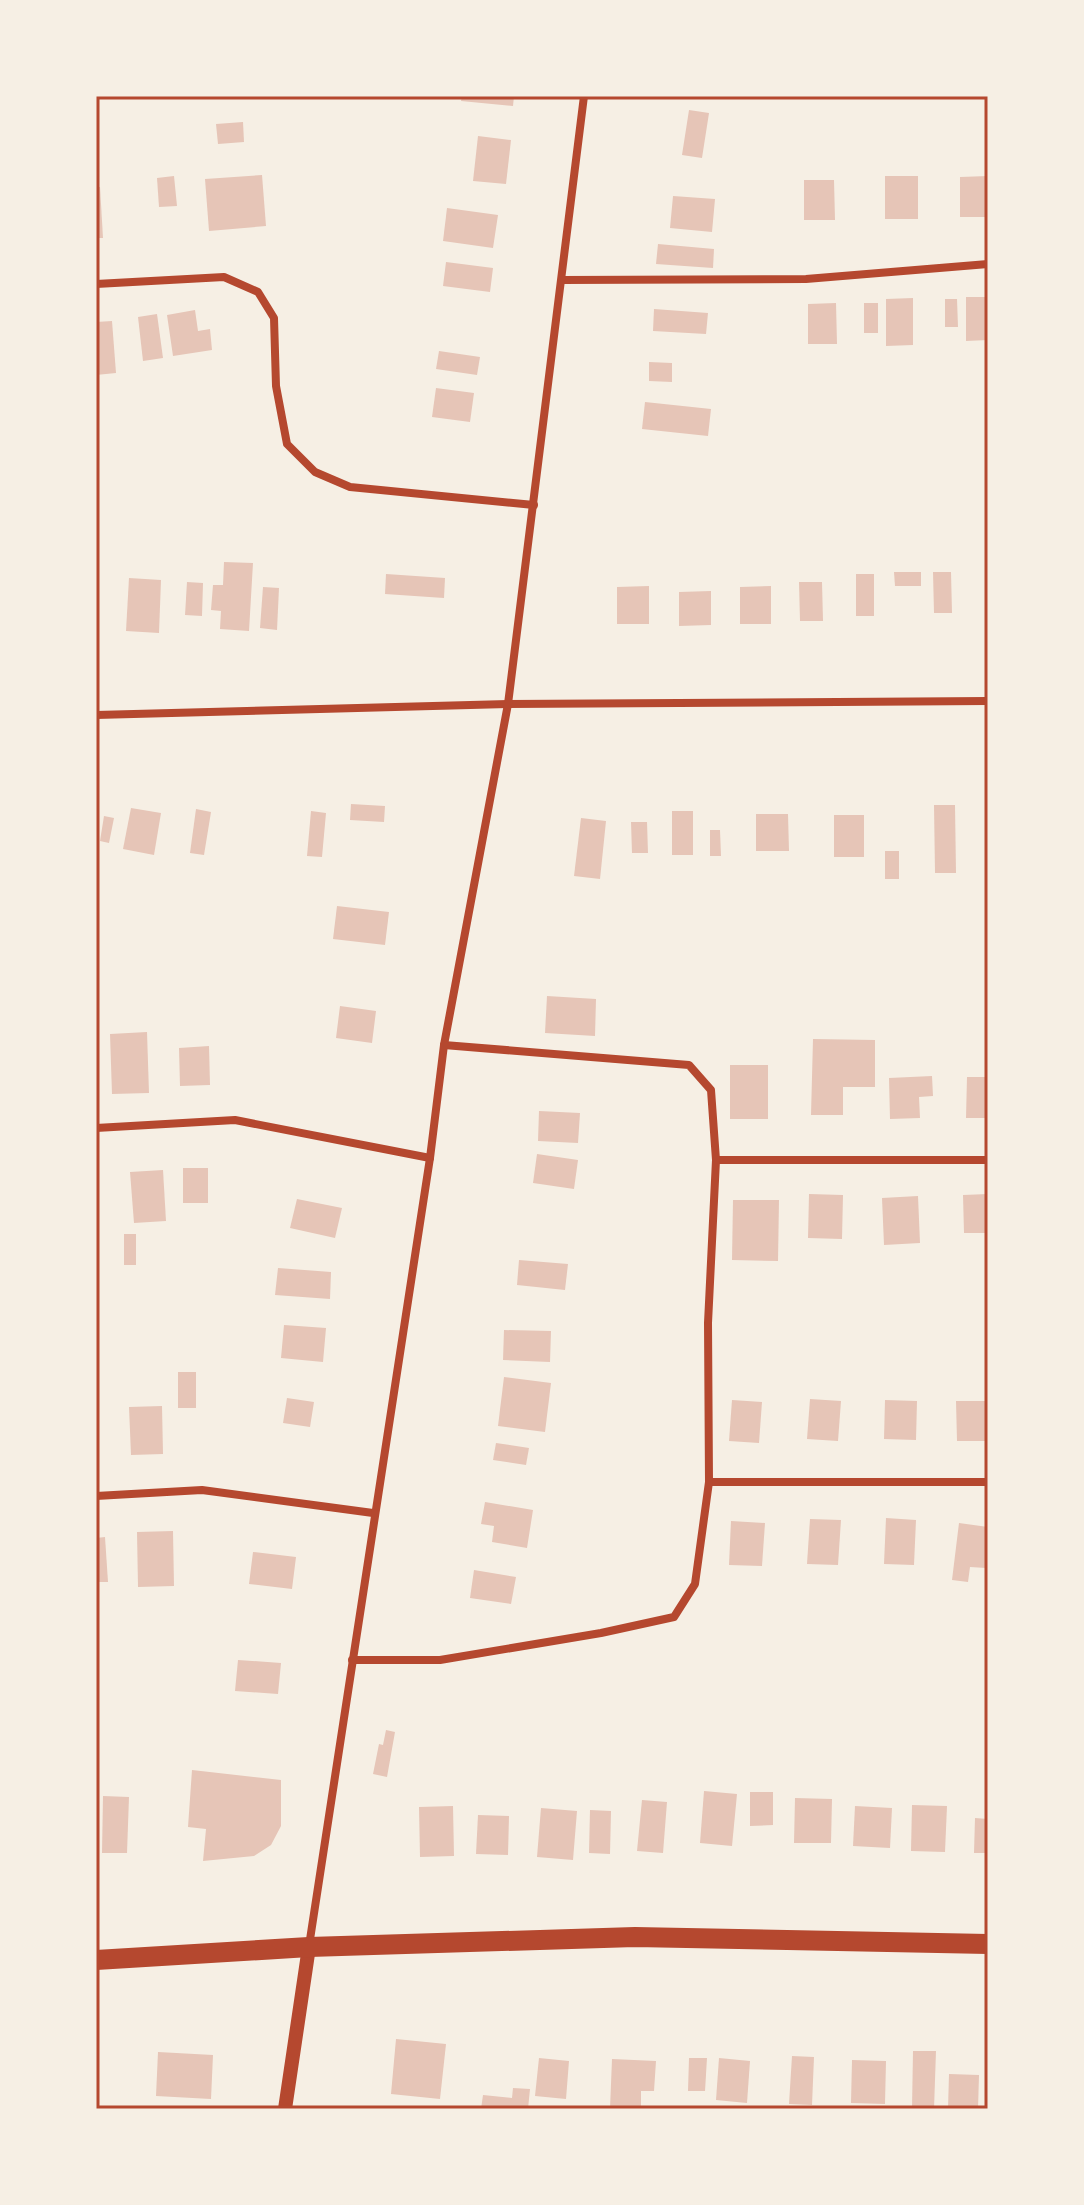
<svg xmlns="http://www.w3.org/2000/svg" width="1084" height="2205" viewBox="0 0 1084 2205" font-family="'Alegreya Sans',sans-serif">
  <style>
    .building { fill: #e6c5b7 }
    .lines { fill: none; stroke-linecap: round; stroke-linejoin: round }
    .minor { stroke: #b5482f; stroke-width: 8 }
    .tertiary { stroke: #b5482f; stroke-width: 14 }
    .primary { stroke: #b5482f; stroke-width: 20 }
    .neatline { fill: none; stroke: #b5482f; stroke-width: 3 }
  </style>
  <rect width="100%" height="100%" fill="#f6efe4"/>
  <!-- building -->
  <g class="building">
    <polygon points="462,96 514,96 513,106 461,101"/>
    <polygon points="689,110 709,113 702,158 682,155"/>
    <polygon points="243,122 244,142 218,144 216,124"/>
    <polygon points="478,136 511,140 506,184 473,181"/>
    <polygon points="262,175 266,226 209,231 205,179"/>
    <polygon points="174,176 177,206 159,207 157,178"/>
    <rect x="885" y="176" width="33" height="43"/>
    <polygon points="988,176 988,217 960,217 960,177"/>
    <polygon points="804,180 834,180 835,220 804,220"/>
    <polygon points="96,187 100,187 103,238 96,238"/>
    <polygon points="673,196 715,199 712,232 670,228"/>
    <polygon points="447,208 498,215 493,248 443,241"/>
    <polygon points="658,244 714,249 713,268 656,264"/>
    <polygon points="446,262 493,268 490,292 443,286"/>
    <polygon points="966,297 988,297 988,340 966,341"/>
    <polygon points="913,298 913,345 886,346 886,299"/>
    <polygon points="945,299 957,299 958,327 945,327"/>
    <polygon points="836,303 837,344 808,344 808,304"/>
    <rect x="864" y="303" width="14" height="30"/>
    <polygon points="654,309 708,313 706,334 653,331"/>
    <polygon points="195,310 198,331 210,329 212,350 173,356 167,315"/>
    <polygon points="157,314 163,358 143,361 138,317"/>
    <polygon points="112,321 116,373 96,375 96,322"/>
    <polygon points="439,351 480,357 477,375 436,369"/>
    <polygon points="649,362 672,363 672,382 649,381"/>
    <polygon points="436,388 474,393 470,422 432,417"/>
    <polygon points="645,402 711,409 708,436 642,429"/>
    <polygon points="224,562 253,563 249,631 220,629 221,611 211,610 213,585 223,585"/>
    <polygon points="894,572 921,572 921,586 895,586"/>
    <polygon points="933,572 951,572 952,613 934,613"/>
    <polygon points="386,574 445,578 444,598 385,594"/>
    <rect x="856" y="574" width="18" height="42"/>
    <polygon points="129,578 161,580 159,633 126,631"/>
    <polygon points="187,582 203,583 202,616 185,615"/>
    <polygon points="799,582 822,582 823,621 800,621"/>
    <polygon points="649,586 649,624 617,624 617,587"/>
    <polygon points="771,586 771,624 740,624 740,587"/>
    <polygon points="263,587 279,588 277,630 260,628"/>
    <polygon points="711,591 711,625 679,626 679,592"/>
    <polygon points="351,804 385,806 384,822 350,820"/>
    <polygon points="934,805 955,805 956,873 935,873"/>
    <polygon points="131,808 161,813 154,855 123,849"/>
    <polygon points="196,809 211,812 204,855 190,853"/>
    <polygon points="311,811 326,813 322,857 307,856"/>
    <rect x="672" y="811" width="21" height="44"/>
    <polygon points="756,814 788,814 789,851 756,851"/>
    <rect x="834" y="815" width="30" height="42"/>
    <polygon points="104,816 114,818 109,843 100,841"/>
    <polygon points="581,818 606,821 600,879 574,876"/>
    <polygon points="631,822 647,822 648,853 632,853"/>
    <polygon points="710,830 720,830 721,856 710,856"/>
    <rect x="885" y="851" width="14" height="28"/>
    <polygon points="337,906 389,912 385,945 333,939"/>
    <polygon points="547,996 596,999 595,1036 545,1033"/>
    <polygon points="340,1006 376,1011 372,1043 336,1038"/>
    <polygon points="147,1032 149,1093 112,1094 110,1034"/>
    <polygon points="813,1039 875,1040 875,1087 843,1087 843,1115 811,1115"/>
    <polygon points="209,1046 210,1085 180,1086 179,1048"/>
    <rect x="730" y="1065" width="38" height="54"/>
    <polygon points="932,1076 933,1096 919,1097 920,1118 890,1119 889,1078"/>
    <polygon points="967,1077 988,1077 988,1118 966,1118"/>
    <polygon points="539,1111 580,1113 578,1143 538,1141"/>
    <polygon points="537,1154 578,1160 574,1189 533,1183"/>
    <rect x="183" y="1168" width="25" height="35"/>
    <polygon points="163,1170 166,1221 134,1223 130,1172"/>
    <polygon points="809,1194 843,1195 842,1239 808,1238"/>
    <polygon points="988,1194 988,1233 964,1233 963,1195"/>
    <polygon points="918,1196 920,1243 884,1245 882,1198"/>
    <polygon points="297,1199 342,1208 335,1238 290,1228"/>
    <polygon points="733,1200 779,1200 778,1261 732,1260"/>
    <rect x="124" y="1234" width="12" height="31"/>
    <polygon points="519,1260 568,1264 565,1290 517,1285"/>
    <polygon points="278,1268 331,1272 330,1299 275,1295"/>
    <polygon points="284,1325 326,1328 323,1362 281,1358"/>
    <polygon points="504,1330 551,1331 550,1362 503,1360"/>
    <rect x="178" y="1372" width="18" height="36"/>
    <polygon points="504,1377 551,1383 545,1432 498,1426"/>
    <polygon points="287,1398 314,1402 310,1427 283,1423"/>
    <polygon points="810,1399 841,1401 838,1441 807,1439"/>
    <polygon points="732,1400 762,1402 759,1443 729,1441"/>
    <polygon points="885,1400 917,1401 916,1440 884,1439"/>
    <polygon points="956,1401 987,1401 987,1441 957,1441"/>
    <polygon points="162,1406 163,1454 131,1455 129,1407"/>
    <polygon points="496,1443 529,1448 526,1465 493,1460"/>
    <polygon points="485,1502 533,1510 527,1548 492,1542 494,1526 481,1524"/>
    <polygon points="886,1518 916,1520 914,1565 884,1564"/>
    <polygon points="810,1519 841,1520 838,1565 807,1564"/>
    <polygon points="731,1521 765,1523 762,1566 729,1565"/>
    <polygon points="959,1523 988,1527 986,1568 970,1567 968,1582 952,1580"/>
    <polygon points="173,1531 174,1586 138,1587 137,1532"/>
    <polygon points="105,1537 108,1582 96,1582 96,1538"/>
    <polygon points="253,1552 296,1557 292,1589 249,1584"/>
    <polygon points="474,1570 516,1577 511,1604 470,1598"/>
    <polygon points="238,1660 281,1663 278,1694 235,1691"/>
    <polygon points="386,1730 395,1732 387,1777 373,1774 379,1744 383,1745"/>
    <polygon points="192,1770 281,1780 281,1826 271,1845 254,1856 203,1861 206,1829 188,1827"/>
    <polygon points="704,1791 737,1794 732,1846 700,1843"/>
    <polygon points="750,1792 773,1792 773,1825 750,1826"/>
    <polygon points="103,1796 129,1797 127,1853 102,1853"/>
    <polygon points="795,1798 832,1799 831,1843 794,1843"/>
    <polygon points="642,1800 667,1802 663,1853 637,1851"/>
    <polygon points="912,1805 947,1806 945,1852 911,1851"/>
    <polygon points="453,1806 454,1856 420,1857 419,1807"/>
    <polygon points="855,1806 892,1808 890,1848 853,1846"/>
    <polygon points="541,1808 577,1811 573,1860 537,1857"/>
    <polygon points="590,1810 611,1811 610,1854 589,1853"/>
    <polygon points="478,1815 509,1816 508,1855 476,1854"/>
    <polygon points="975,1818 988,1819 988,1853 974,1853"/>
    <polygon points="396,2039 446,2044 440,2099 391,2094"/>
    <polygon points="913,2051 936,2051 934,2109 912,2109"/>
    <polygon points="158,2052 213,2055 211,2099 156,2096"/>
    <polygon points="792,2056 814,2057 812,2105 789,2104"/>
    <polygon points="539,2058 569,2061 566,2099 535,2096"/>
    <polygon points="689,2058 707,2058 705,2091 688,2091"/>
    <polygon points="719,2058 750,2061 747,2103 716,2100"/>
    <polygon points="612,2059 656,2061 654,2091 641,2091 641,2109 610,2109"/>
    <polygon points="852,2060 886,2061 885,2104 851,2103"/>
    <polygon points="949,2074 979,2075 978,2109 948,2109"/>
    <polygon points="513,2088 530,2089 528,2109 481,2109 483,2095 512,2098"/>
  </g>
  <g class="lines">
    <!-- minor -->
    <g class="minor">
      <polyline points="562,280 806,279 988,264"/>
      <polyline points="96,284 224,277 258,292 274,318 276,386 287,444 315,472 350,487 534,505"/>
      <polyline points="96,715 508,704 988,701"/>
      <polyline points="96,1128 235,1120 430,1158"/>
      <polyline points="716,1160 988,1160"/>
      <polyline points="709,1482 988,1482"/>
      <polyline points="96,1496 202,1490 373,1513"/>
      <polyline points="352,1660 440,1660 601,1633 674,1617 695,1584 709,1482 708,1323 716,1160 711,1090 689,1065 444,1045"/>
      <polyline points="309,1946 430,1158 444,1045 508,704 584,96"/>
    </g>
    <!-- tertiary -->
    <polyline class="tertiary" points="285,2109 309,1947"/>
    <!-- primary -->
    <polyline class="primary" points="96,1960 309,1947 635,1937 988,1944"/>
  </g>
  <!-- border -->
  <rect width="1084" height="2205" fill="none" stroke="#f6efe4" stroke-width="196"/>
  <rect x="98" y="98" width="888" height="2009" class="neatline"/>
</svg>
